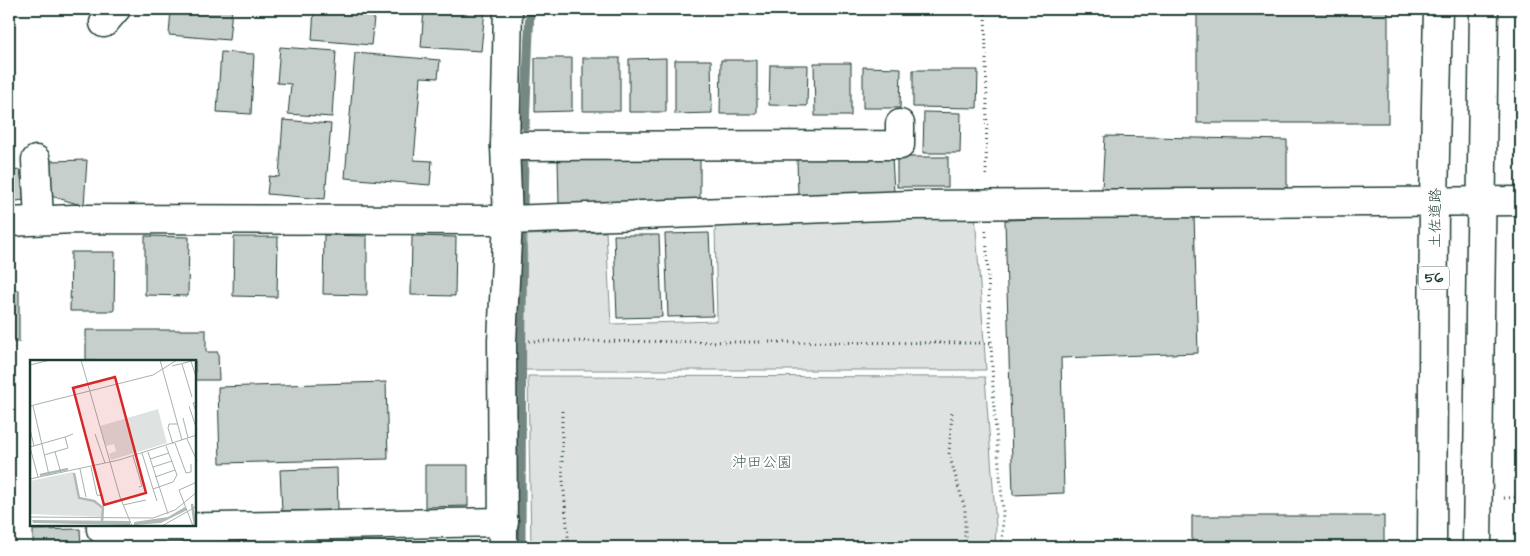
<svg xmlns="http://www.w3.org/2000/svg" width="1530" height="556" viewBox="0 0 1530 556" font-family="'Architects Daughter','Klee One',sans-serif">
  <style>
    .green { fill: #dee3e2; stroke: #7e908b }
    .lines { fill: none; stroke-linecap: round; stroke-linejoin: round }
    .stream { stroke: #758883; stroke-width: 9 }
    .building { fill: #c7cfcc; stroke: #1f3d34 }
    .minor-casing { stroke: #1f3d34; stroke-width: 31 }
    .highway-casing { stroke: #1f3d34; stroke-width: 31 }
    .path { stroke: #1f3d34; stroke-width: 3; stroke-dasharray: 1 4; stroke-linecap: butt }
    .minor { stroke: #fff; stroke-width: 28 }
    .highway { stroke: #fff; stroke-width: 28 }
    .labels { text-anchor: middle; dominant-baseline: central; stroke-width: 4; stroke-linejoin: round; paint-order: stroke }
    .shield { fill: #fff; stroke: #627771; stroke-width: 1 }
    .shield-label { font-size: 14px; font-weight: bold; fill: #1f3d34 }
    .street-label { font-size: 15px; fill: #1f3d34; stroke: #fff }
    .park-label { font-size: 15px; fill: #455e57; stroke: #fff }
    .inset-river { fill: none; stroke: #afbab7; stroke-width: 2.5 }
    .inset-road { fill: none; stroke: #a5b1ae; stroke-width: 1 }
    .view { fill: #d62828; fill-opacity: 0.15; stroke: #d62828; stroke-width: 2.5 }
    .inset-edge { fill: none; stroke: #1f3d34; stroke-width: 2.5 }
  </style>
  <rect width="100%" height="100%" fill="#fff"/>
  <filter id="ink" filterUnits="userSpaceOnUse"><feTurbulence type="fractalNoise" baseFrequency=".02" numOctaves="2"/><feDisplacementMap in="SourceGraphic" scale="10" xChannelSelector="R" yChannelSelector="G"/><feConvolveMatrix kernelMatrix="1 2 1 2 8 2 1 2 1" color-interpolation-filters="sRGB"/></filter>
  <g filter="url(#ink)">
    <!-- green -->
    <g class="green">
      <polygon points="975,214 986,370 525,370 527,235 606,232 611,324 717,321 715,226"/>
      <polygon points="528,376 985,377 996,527 995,547 531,547"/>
    </g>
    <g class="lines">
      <!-- stream -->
      <g class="stream">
        <polyline points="525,126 530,9"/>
        <polyline points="523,211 524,157"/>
        <polyline points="521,547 522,233"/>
      </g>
    </g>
    <!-- building -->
    <g class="building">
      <polygon points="171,9 232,9 229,40 169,35"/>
      <polygon points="314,9 375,9 371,45 312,40"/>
      <polygon points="424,9 485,9 481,51 421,47"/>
      <rect x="1197" y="9" width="191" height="114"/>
      <polygon points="280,47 336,51 332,117 288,114 291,84 277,83"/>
      <polygon points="221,52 254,54 251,114 217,112"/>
      <polygon points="355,53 440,60 438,78 421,77 414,160 432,161 430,185 345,178"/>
      <polygon points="535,58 572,58 572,111 535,112"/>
      <rect x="583" y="58" width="37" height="53"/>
      <polygon points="666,58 666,112 629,112 629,59"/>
      <polygon points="675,60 711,60 712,113 675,114"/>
      <polygon points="721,60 757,60 757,114 720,114"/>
      <polygon points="814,63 851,63 851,116 815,116"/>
      <polygon points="770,65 808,65 807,106 769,105"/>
      <polygon points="863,67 901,68 900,108 863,108"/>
      <polygon points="913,70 978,70 977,108 913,107"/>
      <polygon points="924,112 961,113 960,153 923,153"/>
      <polygon points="283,120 331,124 325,199 267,194 269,176 279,177"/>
      <polygon points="1105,136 1287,140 1287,191 1102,189"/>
      <polygon points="892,156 894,192 798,195 797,159"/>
      <rect x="897" y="157" width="51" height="30"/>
      <polygon points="700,159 700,203 559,204 558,160"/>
      <polygon points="87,160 84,206 48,195 49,161"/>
      <polygon points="20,170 24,200 9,202 9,171"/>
      <polygon points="1194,214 1198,353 1061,358 1064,493 1013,495 1005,220"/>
      <polygon points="709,233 713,316 668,317 665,234"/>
      <polygon points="324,235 367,236 367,295 323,294"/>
      <polygon points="614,235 659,235 662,317 617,318"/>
      <polygon points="145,236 189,237 188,296 145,295"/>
      <polygon points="412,236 456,237 455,296 411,295"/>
      <polygon points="234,237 278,237 277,297 233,296"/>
      <polygon points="71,252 115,252 114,311 70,311"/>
      <rect x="9" y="290" width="10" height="52"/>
      <polygon points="86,330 206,330 206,352 218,352 219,380 195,380 195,361 86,361"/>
      <polygon points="386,382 388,459 220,463 218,387"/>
      <polygon points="425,465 468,465 468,506 425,507"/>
      <polygon points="337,468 338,510 282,511 280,470"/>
      <rect x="1192" y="516" width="192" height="31"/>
      <polygon points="80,529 81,547 33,547 33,530"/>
    </g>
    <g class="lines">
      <!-- minor casing -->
      <g class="minor-casing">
        <g id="minor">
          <polyline points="104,23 116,9"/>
          <polyline points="505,146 900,145 900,124"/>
          <polyline points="36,160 39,220"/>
          <polyline points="9,222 73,219 508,220 911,205 1521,201"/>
          <polyline points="101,525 101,529 504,522"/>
          <polyline points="503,547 502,341 508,220 505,146 508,9"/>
        </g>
      </g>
      <!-- highway casing -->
      <g class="highway-casing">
        <g id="highway">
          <polyline points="1432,547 1434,202 1438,9"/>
          <polyline points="1477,547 1484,9"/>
        </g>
      </g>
      <!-- path -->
      <g class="path">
        <polyline points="985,9 987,103 986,177"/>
        <polyline points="986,231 994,409 1003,510 1002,547"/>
        <polyline points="529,341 991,343"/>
        <polyline points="562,411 562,469 569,547"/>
        <polyline points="952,413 949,454 965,509 965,547"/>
        <polyline points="1504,498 1521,497"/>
      </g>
      <!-- minor -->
      <use href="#minor" class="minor"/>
      <!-- highway -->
      <use href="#highway" class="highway"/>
    </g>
  </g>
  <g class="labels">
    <!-- shield labels -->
    <rect class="shield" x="1419" y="266.5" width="30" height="23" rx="4"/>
    <g class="shield-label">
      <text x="1434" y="278">56</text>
    </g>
    <!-- street labels -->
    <g class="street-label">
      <text transform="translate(1435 218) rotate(-90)">土佐道路</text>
    </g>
    <!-- park labels -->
    <g class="park-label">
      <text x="762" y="462">沖田公園</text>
    </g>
  </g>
  <!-- overview -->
  <g transform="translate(30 360)">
    <rect width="166" height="166" fill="#fff"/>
    <path d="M 128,49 L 137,83 L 81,100 L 79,94 L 86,91 L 84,84 L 76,86 L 70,66 ZM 43,112 L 48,139 L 64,142 L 72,149 L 72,157 L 1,154 L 0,121 Z" fill="#dee3e2"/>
    <path d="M 155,147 L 157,150 L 131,163 L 104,165 L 104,162 L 138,157 ZM 2,160 L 100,161 L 100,165 L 3,163 Z" fill="#afbab7"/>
    <path class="inset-river" d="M 44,113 L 49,138 L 64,141 L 73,148 L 72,162M 10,115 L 38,109M 162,144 L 165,166"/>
    <path class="inset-road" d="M 51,0 L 90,137 L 102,166M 130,0 L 152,80M 161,1 L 167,20M 152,4 L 162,37M 0,5 L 20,0M 142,6 L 166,0M 167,42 L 163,43 L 167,54M 0,46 L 123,15 L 147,0M 3,46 L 19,115M 159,46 L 167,70M 153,58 L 158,78M 0,69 L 4,86M 65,74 L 75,103M 157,79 L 167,101M 145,83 L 156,113 L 161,112 L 161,104M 143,84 L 138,68 L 139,64 L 148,64M 0,87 L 35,77M 0,87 L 8,117M 25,92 L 31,113M 118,92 L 138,154M 112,93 L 123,129M 14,95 L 38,88 L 35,77 L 43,74M 103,96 L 112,126 L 109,127M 120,99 L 139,93M 61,107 L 67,135 L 73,136M 123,107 L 142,101M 50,109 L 56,137M 125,117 L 145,110M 0,119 L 89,100 L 167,75M 127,141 L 123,129 L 143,122 L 147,115 L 136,86M 93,145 L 116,140M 0,157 L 123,158 L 145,150 L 167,132M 132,166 L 167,146M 163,166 L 149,130 L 167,122"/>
    <path class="view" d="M 85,17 L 116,133 L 74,145 L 43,28 Z"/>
    <rect width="166" height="166" class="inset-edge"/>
  </g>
  <!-- margin -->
  <rect width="1530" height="556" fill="none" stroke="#fff" stroke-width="30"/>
  <rect x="15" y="15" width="1500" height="526" fill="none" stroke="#1f3d34" stroke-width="2" filter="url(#ink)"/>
</svg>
